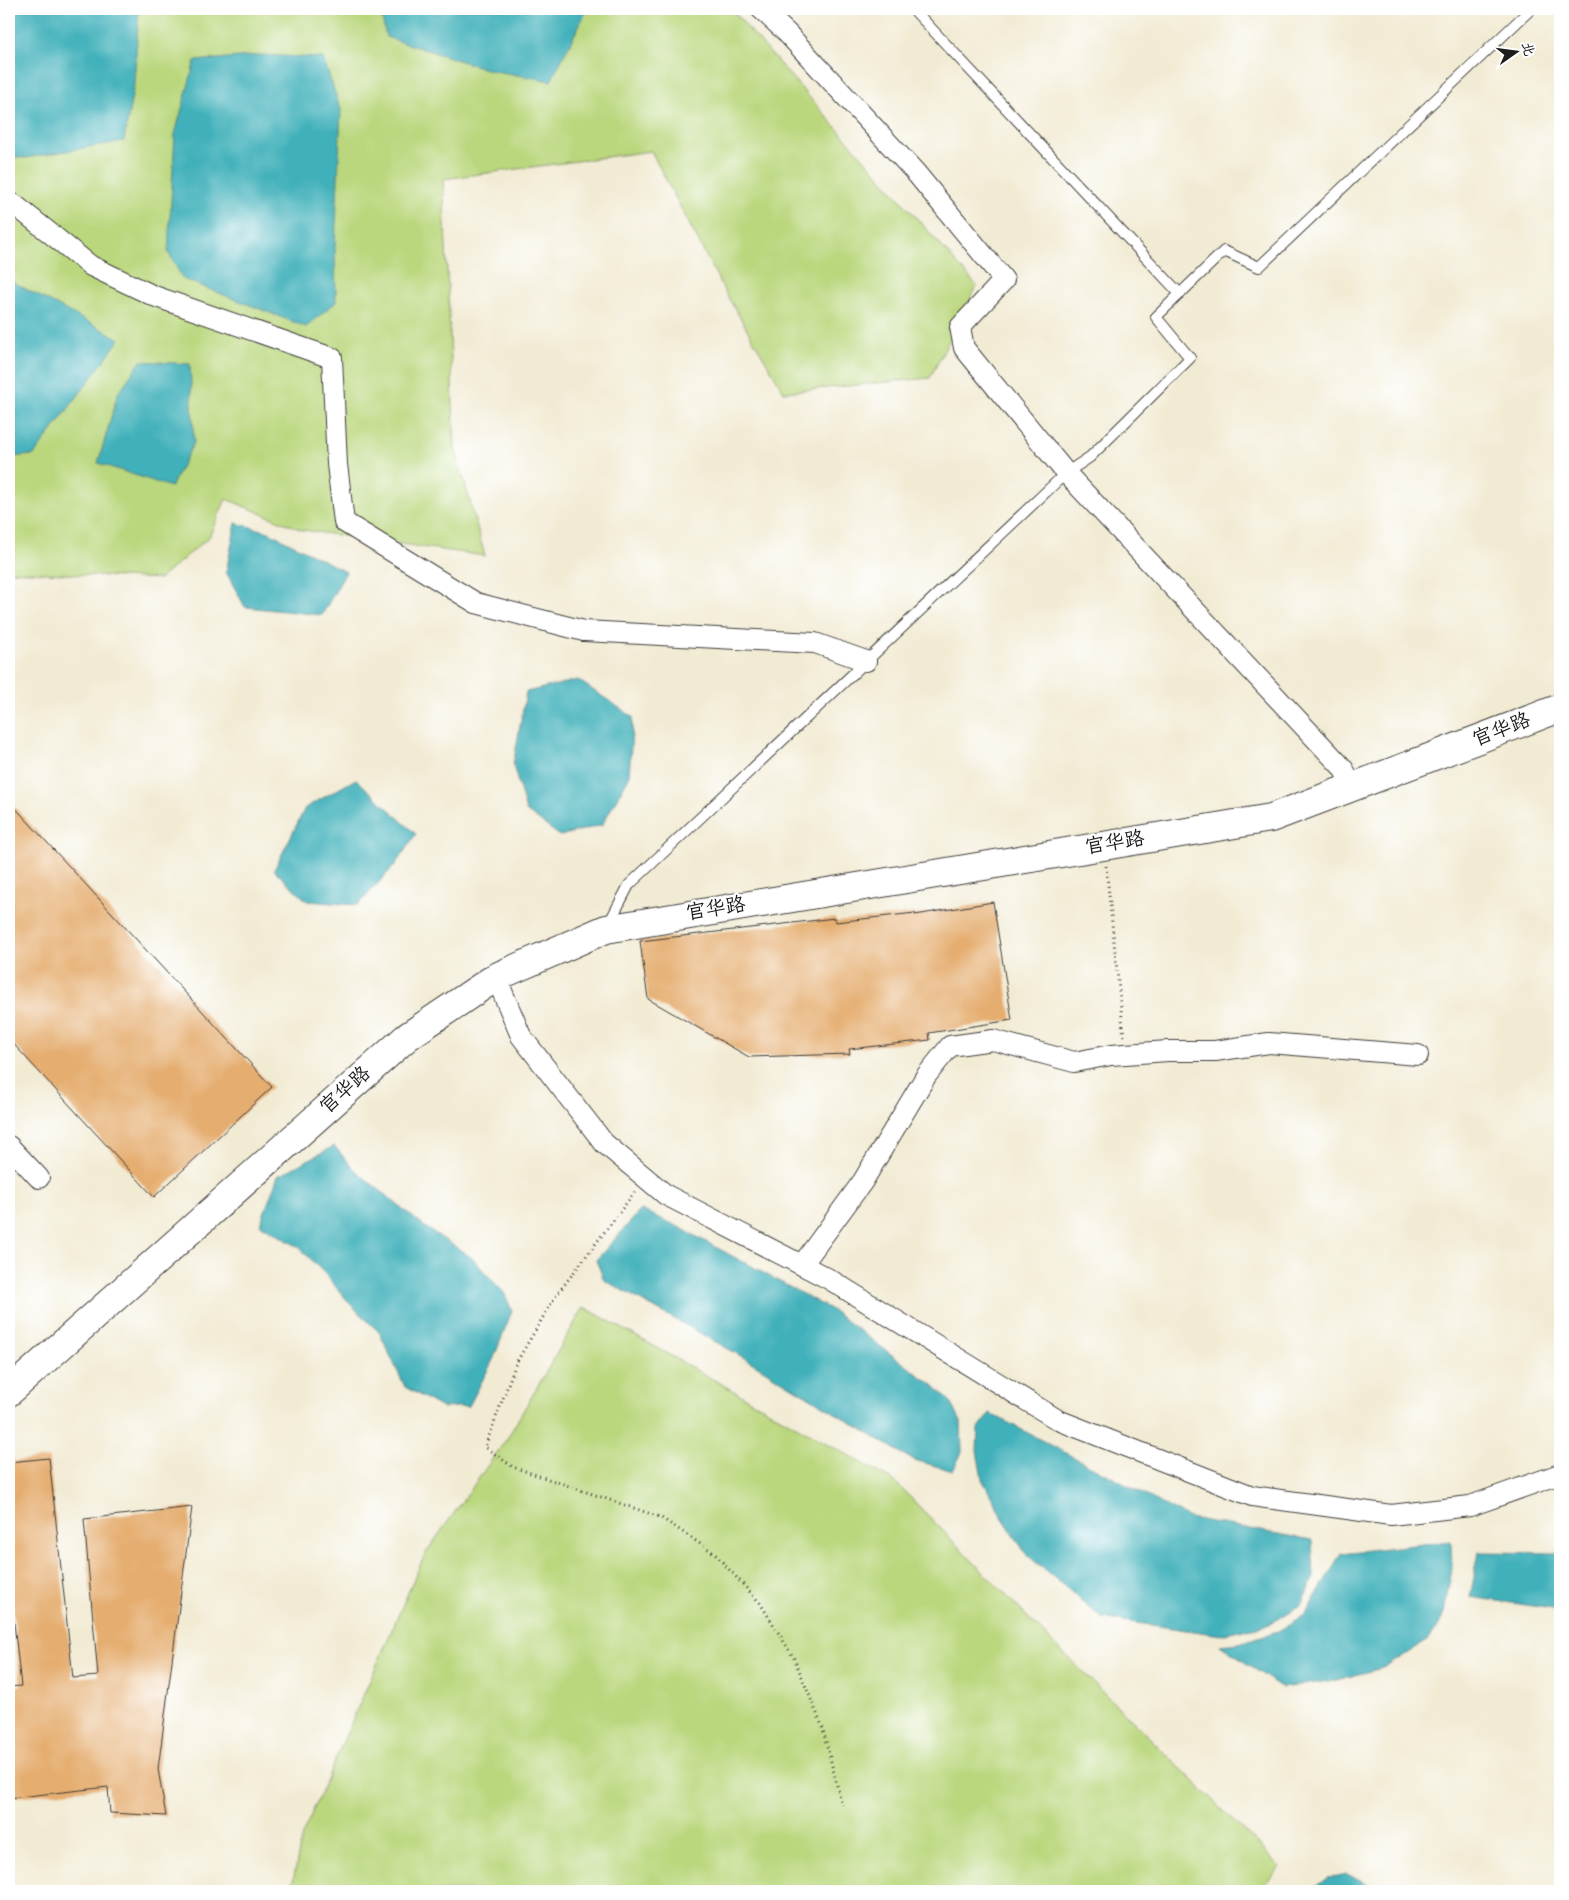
<svg xmlns="http://www.w3.org/2000/svg" width="1569" height="1900" viewBox="0 0 1569 1900" font-family="'Indie Flower','LXGW WenKai TC',sans-serif">
  <style>
    .green { fill: #bad77d; stroke: #6b7a4c }
    .water { fill: #40b0ba; stroke: #2e666b }
    .building { fill: #e5ad6f }
    .lines { fill: none; stroke-linecap: round; stroke-linejoin: round }
    .service-casing { stroke: #3c3b38; stroke-width: 12 }
    .minor-casing { stroke: #3c3b38; stroke-width: 22 }
    .secondary-casing { stroke: #3c3b38; stroke-width: 30 }
    .path { stroke: #3c3b38; stroke-width: 3; stroke-dasharray: 1 4; stroke-linecap: butt }
    .service { stroke: #fff; stroke-width: 10 }
    .minor { stroke: #fff; stroke-width: 20 }
    .secondary { stroke: #fff; stroke-width: 28 }
    .labels { text-anchor: middle; dominant-baseline: central; stroke-width: 4.5; stroke-linejoin: round; paint-order: stroke }
    .street-label { font-size: 20px; fill: #1c1c1c; stroke: #fff }
  </style>
  <rect width="100%" height="100%" fill="#fff"/>
  <filter id="ink" filterUnits="userSpaceOnUse"><feTurbulence type="fractalNoise" baseFrequency=".02" numOctaves="2"/><feDisplacementMap in="SourceGraphic" scale="10" xChannelSelector="R" yChannelSelector="G"/><feConvolveMatrix kernelMatrix="1 2 1 2 8 2 1 2 1" color-interpolation-filters="sRGB"/></filter>
  <filter id="wash" filterUnits="userSpaceOnUse"><feTurbulence type="fractalNoise" baseFrequency=".0096" numOctaves="4" result="noise"/><feDisplacementMap in="SourceGraphic" scale="20" xChannelSelector="R" yChannelSelector="G"/><feGaussianBlur stdDeviation="1.12" result="paint"/><feColorMatrix in="noise" values="0 0 0 0 0 0 0 0 0 0 0 0 0 0 0 0 0 1.4 0 .05"/><feComposite in="paint" operator="in"/></filter>
  <g filter="url(#wash)">
    <rect width="100%" height="100%" fill="#f2ebd4"/>
    <!-- green -->
    <g class="green">
      <polygon points="9,9 731,9 977,286 930,378 784,392 725,292 651,151 443,179 455,448 485,556 302,530 226,499 209,537 160,579 9,571"/>
      <polygon points="584,1307 894,1481 1049,1639 1281,1867 1258,1891 291,1891 302,1836 425,1554 508,1437"/>
    </g>
    <!-- water -->
    <g class="water">
      <polygon points="9,9 139,9 134,84 124,141 26,158 9,157"/>
      <polygon points="380,9 584,9 585,14 551,81 489,70 386,37"/>
      <polygon points="261,55 323,58 341,110 335,247 336,302 306,327 183,279 168,252 175,134 195,61"/>
      <polygon points="9,280 120,339 34,455 9,457"/>
      <polygon points="141,361 190,364 194,442 171,487 98,463 118,393"/>
      <polygon points="236,523 269,532 346,572 322,615 245,607 226,572"/>
      <polygon points="578,680 633,717 629,777 602,825 560,836 526,811 513,765 526,692"/>
      <polygon points="356,779 416,834 395,865 358,905 307,901 274,870 305,808"/>
      <polygon points="334,1146 356,1171 425,1227 471,1257 505,1294 512,1311 493,1360 469,1406 442,1408 405,1387 379,1332 352,1306 324,1273 300,1248 260,1224 278,1176"/>
      <polygon points="641,1210 675,1225 830,1309 934,1386 951,1402 961,1422 962,1452 953,1471 911,1459 741,1356 604,1280 596,1260"/>
      <polygon points="990,1413 1189,1518 1312,1540 1314,1577 1301,1605 1270,1624 1221,1635 1102,1618 1026,1554 1001,1515 982,1479 977,1451 978,1429"/>
      <polygon points="1451,1541 1452,1568 1443,1619 1428,1640 1386,1667 1336,1680 1282,1688 1220,1645 1239,1643 1278,1631 1305,1615 1341,1553"/>
      <polygon points="1479,1552 1560,1553 1560,1610 1470,1597"/>
      <polygon points="1347,1874 1379,1891 1311,1891 1328,1878"/>
    </g>
    <g id="blocks">
      <!-- building -->
      <g class="building">
        <polygon points="9,801 272,1087 154,1197 9,1039"/>
        <polygon points="993,902 1012,1020 929,1033 930,1040 849,1049 850,1054 749,1057 648,999 640,941 835,918 836,922 915,913 915,915"/>
        <polygon points="49,1458 73,1678 98,1676 84,1519 192,1507 158,1769 166,1816 110,1813 108,1787 9,1798 9,1687 21,1686 9,1578 9,1462"/>
      </g>
    </g>
  </g>
  <g filter="url(#ink)">
    <use href="#blocks" fill-opacity="0" stroke="#3c3b38" stroke-width="1"/>
    <g class="lines">
      <!-- service casing -->
      <g class="service-casing">
        <g id="service">
          <polyline points="913,9 1180,294"/>
          <polyline points="608,925 629,885 1066,473 1090,457 1190,358 1156,317 1224,251 1259,267 1531,9"/>
        </g>
      </g>
      <!-- minor casing -->
      <g class="minor-casing">
        <g id="minor">
          <polyline points="761,9 786,32 916,173 1004,280 960,327 964,348 1066,473 1342,767 1354,787"/>
          <polyline points="9,202 15,205 91,266 154,296 332,358 337,464 344,522 476,603 584,631 815,643 866,661"/>
          <polyline points="496,977 521,1036 604,1143 666,1195 829,1279 1058,1420 1252,1496 1391,1515 1470,1506 1560,1474"/>
          <polyline points="9,1146 39,1178"/>
          <polyline points="802,1265 863,1181 926,1076 950,1046 993,1040 1074,1062 1111,1055 1168,1051 1215,1051 1269,1043 1418,1055"/>
        </g>
      </g>
      <!-- secondary casing -->
      <g class="secondary-casing">
        <polyline id="secondary" points="9,1392 407,1037 496,977 606,929 1271,818 1560,708"/>
      </g>
      <!-- path -->
      <g class="path">
        <polyline points="1106,866 1124,1037"/>
        <polyline points="635,1192 555,1297 516,1363 485,1447 513,1467 660,1517 714,1553 760,1603 794,1658 822,1726 842,1805"/>
      </g>
      <!-- service -->
      <use href="#service" class="service"/>
      <!-- minor -->
      <use href="#minor" class="minor"/>
      <!-- secondary -->
      <use href="#secondary" class="secondary"/>
    </g>
  </g>
  <g class="labels">
    <!-- street labels -->
    <g class="street-label">
      <text transform="translate(1502 731) rotate(-21)">官华路</text>
      <text transform="translate(1115 844) rotate(-9)">官华路</text>
      <text transform="translate(716 910) rotate(-9)">官华路</text>
      <text transform="translate(346 1091) rotate(-42)">官华路</text>
    </g>
  </g>
  <!-- margin -->
  <rect width="1569" height="1900" fill="none" stroke="#fff" stroke-width="30"/>
  <!-- north arrow -->
  <g transform="translate(1516 52) rotate(76)" stroke="#ffffff" stroke-width="4" paint-order="stroke">
  <path d="M0-4L9 19L0 12L-9 19Z" fill="#1c1c1c"/>
  <text y="-8" font-size="14" font-weight="bold" text-anchor="middle" fill="#1c1c1c">北</text>
  </g>
</svg>
